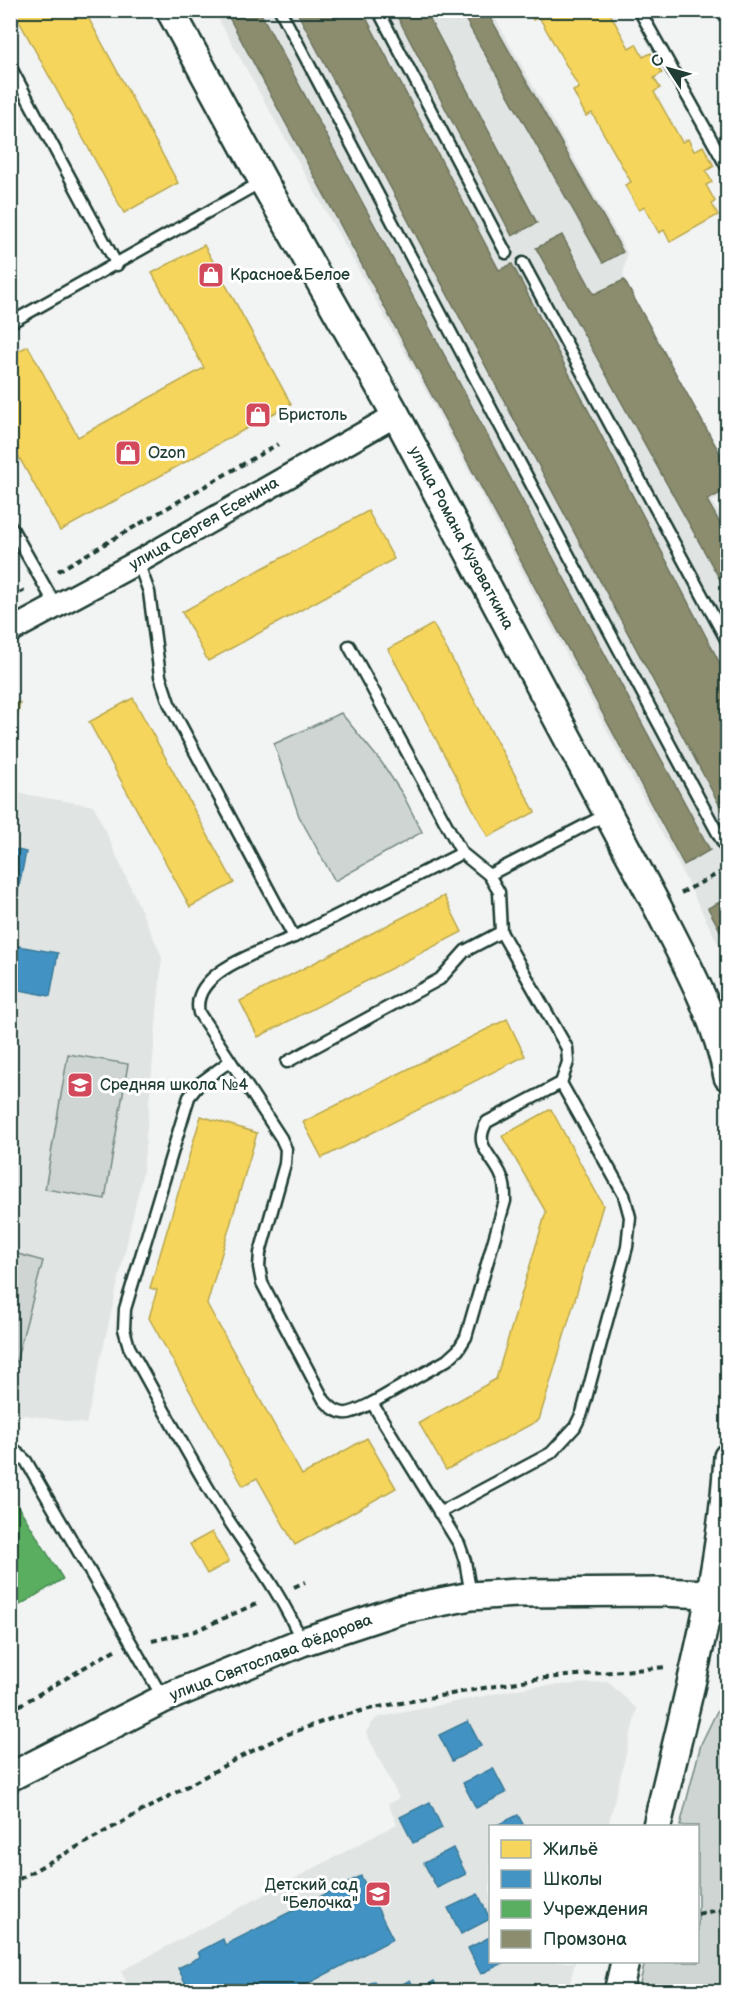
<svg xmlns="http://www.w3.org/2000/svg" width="738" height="2002" viewBox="0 0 738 2002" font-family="'Balsamiq Sans',sans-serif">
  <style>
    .built { fill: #e0e4e3 }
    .green { fill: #ced5d3; stroke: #768984; stroke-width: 1.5 }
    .homes { fill: #f6d55c; stroke: #b6a750; stroke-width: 1.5 }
    .schools { fill: #4393c3; stroke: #387998; stroke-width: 1.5 }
    .public { fill: #5aae61; stroke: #488c54; stroke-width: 1.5 }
    .industry { fill: #8c8c6e; stroke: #6b745d; stroke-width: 1.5 }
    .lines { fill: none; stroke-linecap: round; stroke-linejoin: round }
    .service-casing { stroke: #1f3d34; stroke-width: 15 }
    .minor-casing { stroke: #1f3d34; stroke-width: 27 }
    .tertiary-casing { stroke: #1f3d34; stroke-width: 32 }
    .path { stroke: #1f3d34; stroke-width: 4; stroke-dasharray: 6 4.5; stroke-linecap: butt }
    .service { stroke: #fff; stroke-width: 10 }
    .minor { stroke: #fff; stroke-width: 22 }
    .tertiary { stroke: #fff; stroke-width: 27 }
    .labels { text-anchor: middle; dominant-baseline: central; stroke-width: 6; stroke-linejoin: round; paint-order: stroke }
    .poi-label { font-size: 16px; fill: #1f3d34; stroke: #fff; text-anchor: start }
    .street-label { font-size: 16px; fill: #1f3d34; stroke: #fff }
  </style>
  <rect width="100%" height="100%" fill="#f2f3f3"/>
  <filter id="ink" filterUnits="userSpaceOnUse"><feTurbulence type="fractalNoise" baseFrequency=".0167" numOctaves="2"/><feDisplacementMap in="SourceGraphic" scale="12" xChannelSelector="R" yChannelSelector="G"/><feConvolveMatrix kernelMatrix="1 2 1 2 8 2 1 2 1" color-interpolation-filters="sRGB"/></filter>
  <g filter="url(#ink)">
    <!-- built -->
    <g class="built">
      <polygon points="214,11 491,11 627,253 623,276 727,466 727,493 712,502 728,530 727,961 673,854 419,378"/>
      <polygon points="11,792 94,806 162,957 143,1171 86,1424 11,1413"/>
      <polygon points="608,1682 637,1709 608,1826 490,1826 490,1962 575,1962 568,1991 131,1992 121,1971 397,1824 388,1804 399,1798 366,1732 376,1718 528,1687"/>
    </g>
    <!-- green -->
    <g class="green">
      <polygon points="341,713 382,763 403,795 422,832 335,881 299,816 274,744"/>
      <polygon points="68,1054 128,1064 105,1199 45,1189"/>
      <polygon points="11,1252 43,1261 14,1369 10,1368"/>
      <polygon points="727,1707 727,1991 638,1991 645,1962 698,1962 698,1826 680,1826 701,1744 717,1711"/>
    </g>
    <!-- homes -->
    <g class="homes">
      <polygon points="13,10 84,10 178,183 124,213"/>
      <polygon points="528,10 608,10 629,48 636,44 643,57 651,53 662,73 654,78 660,88 654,92 682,142 688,139 694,151 703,146 714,166 706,171 712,182 706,185 715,201 712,204 718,215 670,242 664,230 659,233 644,206 639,210 625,185 631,182 592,113 586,116 573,91 579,88 539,17 533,20"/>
      <polygon points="204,245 291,404 60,531 10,441 10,355 28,346 78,437 204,368 152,273"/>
      <polygon points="368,511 394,559 208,661 182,612"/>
      <polygon points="433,624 535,812 488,837 388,649"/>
      <polygon points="133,698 234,883 190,907 89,722"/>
      <polygon points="10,701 20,703 15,727 10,726"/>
      <polygon points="444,896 462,932 258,1037 240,1001"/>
      <polygon points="507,1019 525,1056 322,1158 303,1122"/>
      <polygon points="551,1109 603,1205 539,1420 446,1470 419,1423 496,1379 546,1212 502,1136"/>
      <polygon points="201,1116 257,1133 207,1304 302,1475 367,1438 396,1488 295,1545 257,1478 243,1486 149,1318 157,1290 150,1288"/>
      <polygon points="212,1532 229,1562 207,1574 190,1544"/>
    </g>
    <!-- schools -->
    <g class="schools">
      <polygon points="10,848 26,852 10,930"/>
      <polygon points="18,946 58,953 50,996 10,988"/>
      <polygon points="468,1721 481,1746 452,1761 439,1735"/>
      <polygon points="493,1768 506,1793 476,1808 463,1783"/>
      <polygon points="430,1802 442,1828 413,1843 400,1817"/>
      <polygon points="518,1815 524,1826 495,1826"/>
      <polygon points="453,1848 466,1874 437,1888 424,1863"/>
      <polygon points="361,1876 393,1939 292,1992 190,1992 178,1968 200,1957 198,1952 223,1939 225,1945"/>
      <polygon points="478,1894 490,1919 461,1934 448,1908"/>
      <polygon points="490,1937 490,1962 505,1962 481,1974 468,1948"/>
      <polygon points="410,1980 416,1991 434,1981 439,1992 388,1992"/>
      <polygon points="374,1981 379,1992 353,1992"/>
    </g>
    <!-- public -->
    <polygon class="public" points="10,1493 63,1579 10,1611"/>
    <!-- industry -->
    <g class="industry">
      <polygon points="225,10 259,10 710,850 684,865"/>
      <polygon points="296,10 362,10 499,270 512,264 728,679 728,821"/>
      <polygon points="394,10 425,10 537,223 512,236"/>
      <polygon points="460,10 486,10 623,252 603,263"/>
      <polygon points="562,235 594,294 624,280 728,468 728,489 707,500 728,538 728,594 536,248"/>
      <polygon points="728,898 728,945 708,908"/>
    </g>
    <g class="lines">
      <!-- service casing -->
      <g class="service-casing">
        <g id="service">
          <path d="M 280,10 C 430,291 576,573 728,852"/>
          <polyline points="378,10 506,253"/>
          <polyline points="639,10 728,169"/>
          <polyline points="10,66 117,265"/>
          <polyline points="523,263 728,643"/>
          <polyline points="10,323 263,181"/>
          <polyline points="10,525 56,606"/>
          <polyline points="138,562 149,592 160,676 169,703 294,937 462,853 489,875 607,814"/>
          <polyline points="349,646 462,853"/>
          <polyline points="489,875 499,892 501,932 567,1048 568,1062 561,1083"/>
          <path d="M 294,937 C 264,950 189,972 199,1013 L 281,1138 L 286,1149 L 285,1164 L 260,1253 L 259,1267 L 262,1283 L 324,1400 C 341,1420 350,1414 372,1403 L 459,1544 L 465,1561 L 471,1595"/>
          <path d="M 230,1061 L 200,1083 L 189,1097 L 125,1309 L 124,1329 L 129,1347 C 155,1393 180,1441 207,1486 C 238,1539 278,1585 302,1642"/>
          <polyline points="287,1062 440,979 465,951 501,932"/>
          <path d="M 372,1403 L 447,1360 L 458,1350 L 466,1337 L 505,1201 C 505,1191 505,1182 500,1173 C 490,1153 473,1145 487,1122 L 561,1083 L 624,1195 L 630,1217 L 627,1247 L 582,1413 L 575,1427 L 551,1453 L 439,1513"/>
          <polyline points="10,1446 26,1461 163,1698"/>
        </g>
      </g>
      <!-- minor casing -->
      <g class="minor-casing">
        <polyline id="minor" points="10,631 138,562 396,415"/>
      </g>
      <!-- tertiary casing -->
      <g class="tertiary-casing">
        <g id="tertiary">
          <path d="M 170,10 L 263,181 L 396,415 L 657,906 C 685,961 716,1016 728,1077"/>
          <polyline points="10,1777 163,1699 302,1642 399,1610 471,1596 518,1593 660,1592 709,1594 728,1596"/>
          <path d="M 657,1826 C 685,1705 721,1582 728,1457"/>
          <polyline points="618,1992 625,1962"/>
        </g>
      </g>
      <!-- path -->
      <g class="path">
        <polyline points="58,571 278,444"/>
        <polyline points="10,598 25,590"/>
        <polyline points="681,893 725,870"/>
        <polyline points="294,1587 305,1582"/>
        <polyline points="152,1641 195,1631 260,1602"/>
        <polyline points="10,1711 116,1649"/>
        <polyline points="10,1884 240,1757 285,1735 333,1718 373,1708 534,1679 667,1667"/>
        <polyline points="698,1914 728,1908"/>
      </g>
      <!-- service -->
      <use href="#service" class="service"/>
      <!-- minor -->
      <use href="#minor" class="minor"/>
      <!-- tertiary -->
      <use href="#tertiary" class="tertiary"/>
    </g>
  </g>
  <!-- icons -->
  <defs>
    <g id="shop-square" transform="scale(1.35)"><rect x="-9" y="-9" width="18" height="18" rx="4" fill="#d1495b" stroke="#fff"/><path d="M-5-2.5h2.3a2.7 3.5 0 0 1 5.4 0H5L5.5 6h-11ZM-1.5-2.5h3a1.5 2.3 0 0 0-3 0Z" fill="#fff"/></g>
    <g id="school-square" transform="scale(1.35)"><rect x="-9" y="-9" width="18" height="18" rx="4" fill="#d1495b" stroke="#fff"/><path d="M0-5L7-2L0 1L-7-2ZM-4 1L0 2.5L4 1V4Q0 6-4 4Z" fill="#fff"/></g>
  </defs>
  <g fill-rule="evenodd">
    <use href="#shop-square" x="211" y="275"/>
    <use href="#shop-square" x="258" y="415"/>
    <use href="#shop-square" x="128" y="453"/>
    <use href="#school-square" x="80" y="1085"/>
    <use href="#school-square" x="378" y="1894"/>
  </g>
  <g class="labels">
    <!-- poi labels -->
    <g class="poi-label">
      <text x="230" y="275">Красное&amp;Белое</text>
      <text x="278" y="415">Бристоль</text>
      <text x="148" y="453">Ozon</text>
      <text x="100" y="1085">Средняя школа №4</text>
      <text x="358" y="1885" text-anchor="end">Детский сад<tspan x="358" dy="18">"Белочка"</tspan></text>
    </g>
    <!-- street labels -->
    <g class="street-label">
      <text transform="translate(204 524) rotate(-30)">улица Сергея Есенина</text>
      <text transform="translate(461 538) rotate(62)">улица Романа Кузоваткина</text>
      <text transform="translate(271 1658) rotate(-21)">улица Святослава Фёдорова</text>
    </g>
  </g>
  <!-- margin -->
  <rect width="738" height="2002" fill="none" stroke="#fff" stroke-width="36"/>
  <rect x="18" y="18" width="702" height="1966" fill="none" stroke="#1f3d34" stroke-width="2" filter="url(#ink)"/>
  <!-- legend -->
  <rect x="489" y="1825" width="210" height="138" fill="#ffffff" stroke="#a5b1ae" stroke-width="1.5"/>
  <rect x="501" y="1840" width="30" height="18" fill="#f6d55c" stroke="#a5b1ae" stroke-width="1.5"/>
  <text x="543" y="1855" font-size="18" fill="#1f3d34">Жильё</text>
  <rect x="501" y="1870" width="30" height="18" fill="#4393c3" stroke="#a5b1ae" stroke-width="1.5"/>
  <text x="543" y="1885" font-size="18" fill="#1f3d34">Школы</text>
  <rect x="501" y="1900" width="30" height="18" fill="#5aae61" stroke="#a5b1ae" stroke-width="1.5"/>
  <text x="543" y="1915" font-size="18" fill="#1f3d34">Учреждения</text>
  <rect x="501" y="1930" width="30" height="18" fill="#8c8c6e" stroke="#a5b1ae" stroke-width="1.5"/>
  <text x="543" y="1945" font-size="18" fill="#1f3d34">Промзона</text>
  <!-- north arrow -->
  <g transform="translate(669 69) rotate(306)" stroke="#ffffff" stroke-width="4.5" paint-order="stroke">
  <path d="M0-4.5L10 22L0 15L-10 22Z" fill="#1f3d34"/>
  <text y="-9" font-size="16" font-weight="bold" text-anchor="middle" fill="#1f3d34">С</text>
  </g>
</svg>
